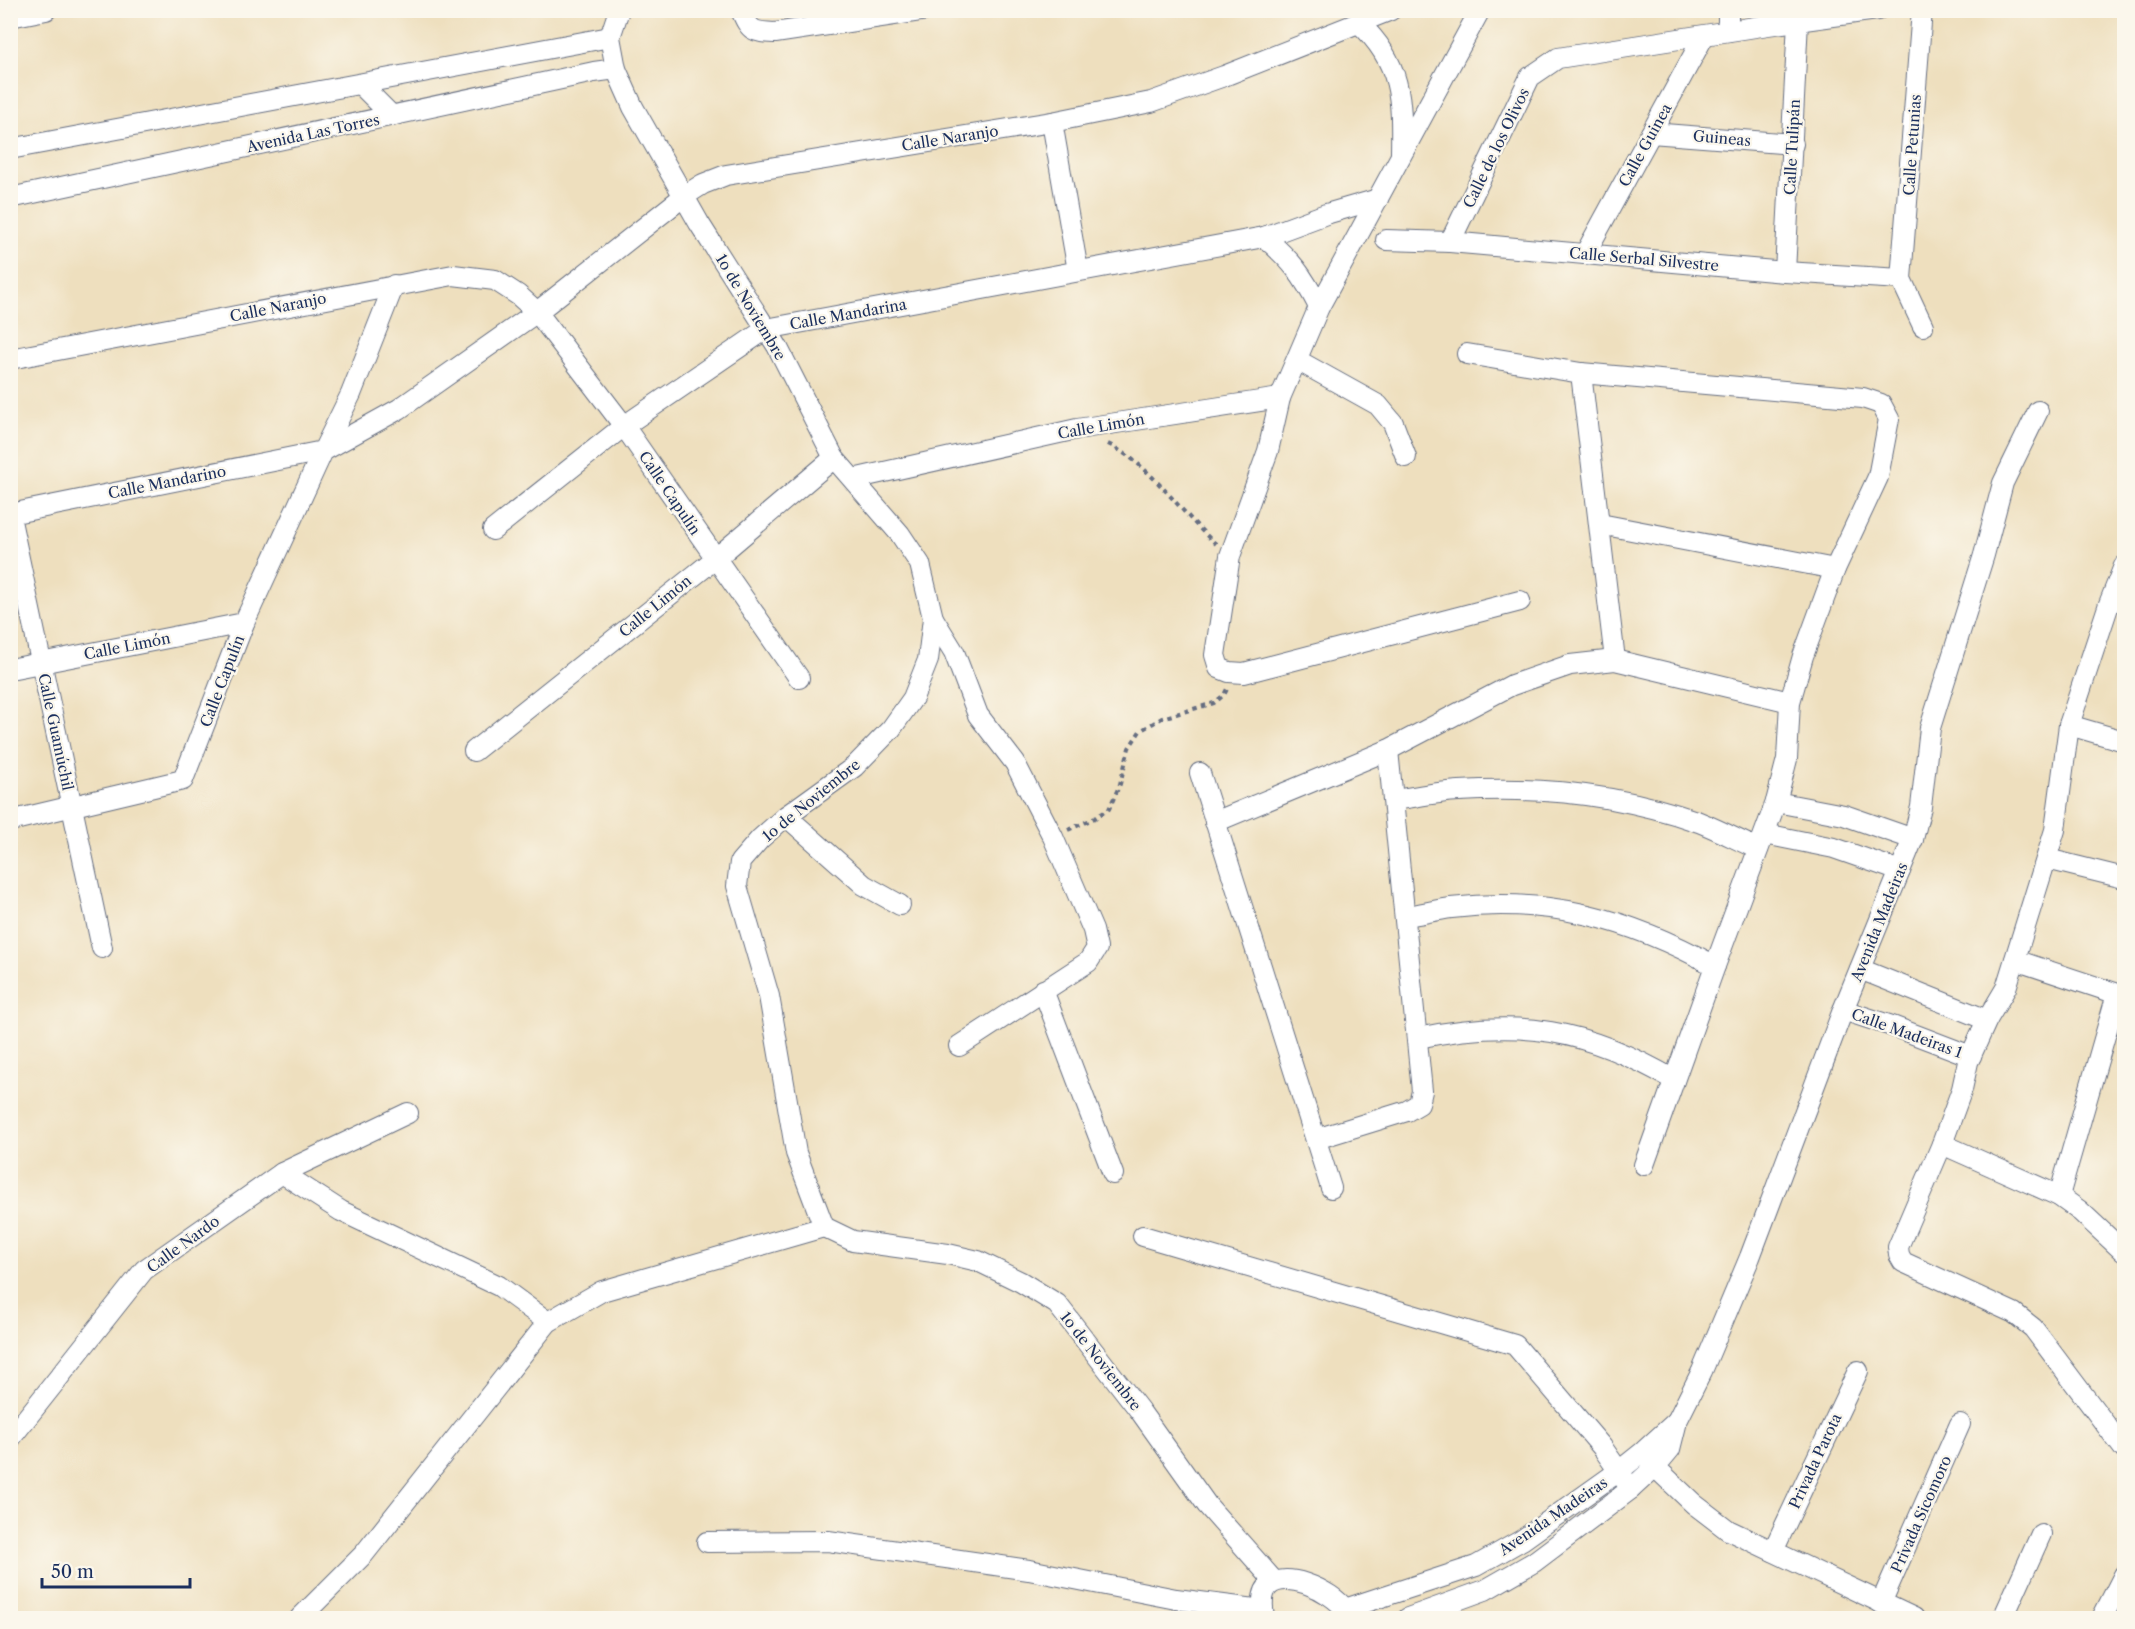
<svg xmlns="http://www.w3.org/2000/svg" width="2135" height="1629" viewBox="0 0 2135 1629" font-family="'Libre Caslon Text',serif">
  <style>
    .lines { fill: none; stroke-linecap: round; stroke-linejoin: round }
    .street-casing { stroke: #656d80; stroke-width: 22 }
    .path { stroke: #656d80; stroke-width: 4; stroke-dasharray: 4.5 4.5; stroke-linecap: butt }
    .street { stroke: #fff; stroke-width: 20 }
    .labels { text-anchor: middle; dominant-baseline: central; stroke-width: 4.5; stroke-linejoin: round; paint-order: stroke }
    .street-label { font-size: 15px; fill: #1b2f5e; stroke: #fbf7ec }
  </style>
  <rect width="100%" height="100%" fill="#fbf7ec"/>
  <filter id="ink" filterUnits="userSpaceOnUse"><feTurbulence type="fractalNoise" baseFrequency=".0167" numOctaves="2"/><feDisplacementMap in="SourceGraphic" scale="12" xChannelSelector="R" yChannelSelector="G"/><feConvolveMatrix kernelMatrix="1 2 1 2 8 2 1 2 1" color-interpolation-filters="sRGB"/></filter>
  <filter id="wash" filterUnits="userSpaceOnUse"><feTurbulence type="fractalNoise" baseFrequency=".008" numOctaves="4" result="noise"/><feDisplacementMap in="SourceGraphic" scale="24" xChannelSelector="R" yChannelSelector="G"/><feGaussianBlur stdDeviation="1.35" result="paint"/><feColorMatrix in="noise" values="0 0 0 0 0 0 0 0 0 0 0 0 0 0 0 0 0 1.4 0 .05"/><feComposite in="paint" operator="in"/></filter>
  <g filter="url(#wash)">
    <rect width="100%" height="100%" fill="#eedfbe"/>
  </g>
  <g filter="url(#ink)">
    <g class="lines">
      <!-- street casing -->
      <g class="street-casing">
        <g id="street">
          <polyline points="619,10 610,37 616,69 633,107 699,223 777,346 834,458 900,534 920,564 933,618 928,660 913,698 891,729 854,767 786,816 760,839 740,862 737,886 769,996 796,1153 824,1227 853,1241 948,1254 978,1261 1021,1282 1057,1304 1140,1411 1207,1505 1274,1581"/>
          <path d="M 741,10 C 750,32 753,32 775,33 L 927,10"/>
          <polyline points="1480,10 1319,307 1280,398 1268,451 1230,556 1215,655 1219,668 1229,672 1244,673 1520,601"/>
          <polyline points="1728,10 1728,31"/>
          <polyline points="1922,10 1901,279 1923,326"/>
          <polyline points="10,17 46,10"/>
          <path d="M 1359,23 C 1402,63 1402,99 1401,154"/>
          <polyline points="360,84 392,116"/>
          <polyline points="1052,122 1078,271"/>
          <polyline points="1651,133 1793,144"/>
          <polyline points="10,149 610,37"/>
          <polyline points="10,198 594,72 616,69"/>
          <path d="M 1264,237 C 1292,261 1302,274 1319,307"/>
          <polyline points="1386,240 1450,242 1785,272 1901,279"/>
          <polyline points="1450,242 1530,77 1558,58 1768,25 1877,10"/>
          <polyline points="1585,254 1704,36"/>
          <polyline points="1785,272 1798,21"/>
          <polyline points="1467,354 1581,373 1863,398 1881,404 1889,419 1878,477 1835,569 1803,656 1790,702 1787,759 1776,802 1715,966 1644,1165"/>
          <polyline points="10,359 453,275 495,280 518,295 537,312 624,426 799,678"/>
          <polyline points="1297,360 1378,405 1393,423 1406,457"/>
          <polyline points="1581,373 1615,660"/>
          <polyline points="853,479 1077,429 1280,398"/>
          <polyline points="10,514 323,451 351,394 394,285"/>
          <polyline points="10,516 102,948"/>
          <polyline points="1600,524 1835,569"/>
          <polyline points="493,530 624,426 766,329 1264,237 1326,214 1378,199"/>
          <polyline points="2124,566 2109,604 2069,725 2055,830 2006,988 1987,1020 1968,1062 1962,1089 1942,1144 1898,1247 1899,1255 1903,1262 2014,1313 2033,1328 2124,1449"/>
          <polyline points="933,618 954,652 978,715 1015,763 1053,837 1093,930 1097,948 1088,962 959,1046"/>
          <polyline points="10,669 244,623"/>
          <polyline points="2069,725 2124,741"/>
          <polyline points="474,751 715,559 834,458"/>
          <polyline points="1200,773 1331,1188"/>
          <path d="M 1395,800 C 1416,797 1437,792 1459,791 C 1540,786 1622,795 1699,822 C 1719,830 1738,840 1758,849"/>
          <polyline points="1776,802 1844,815 1913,839"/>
          <polyline points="786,816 864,885 900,905"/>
          <polyline points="10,821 183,780 244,623 323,451 399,409 537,312 684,196 703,184 726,175 1052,122 1151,102 1224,76 1391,10"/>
          <polyline points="1215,822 1388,750 1512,685 1570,665 1615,660 1790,702"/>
          <polyline points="1765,834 1834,848 1900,871"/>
          <polyline points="2047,859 2124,878"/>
          <path d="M 1406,916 C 1421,914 1436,910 1451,908 C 1549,896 1630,919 1715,966"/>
          <polyline points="2015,960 2124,996"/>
          <polyline points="1860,969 1987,1020"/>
          <polyline points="1043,990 1113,1174"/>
          <polyline points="1843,1010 1895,1027 1971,1056"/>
          <path d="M 1418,1038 C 1518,1017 1587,1029 1674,1080"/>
          <polyline points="1316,1139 1407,1111 1419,1104 1422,1091 1388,750"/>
          <polyline points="1942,1144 2059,1196 2080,1211 2124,1252"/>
          <polyline points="282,1173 341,1211 499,1286 548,1322"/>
          <polyline points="2059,1196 2117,994"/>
          <polyline points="1143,1236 1515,1345 1602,1447 1631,1489"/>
          <polyline points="10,1439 144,1270 282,1173 408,1113"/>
          <polyline points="1648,1456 1655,1467 1694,1504 1728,1530 1914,1618"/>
          <polyline points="707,1542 828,1541 1029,1570 1176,1599 1263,1610"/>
          <polyline points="1773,1551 1858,1371"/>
          <polyline points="1881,1603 1960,1424"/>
          <polyline points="1345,1609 1476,1566 1522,1540 1619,1471 1644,1451 1677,1421"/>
          <polyline points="300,1618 364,1554 548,1322 602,1291 824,1227"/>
          <path d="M 1264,1618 C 1263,1609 1261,1600 1265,1591 C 1278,1565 1334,1591 1345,1610 C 1347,1612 1347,1616 1348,1618"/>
          <polyline points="1408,1618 1485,1590 1534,1562 1631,1489 1655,1467 1670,1449 1677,1421 1702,1371 1750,1257 1843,1010 1913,839 1921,807 1930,728 1984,555 2003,483 2038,411"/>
          <polyline points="2003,1618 2041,1534"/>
          <polyline points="2102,1618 2124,1575"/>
        </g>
      </g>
      <!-- path -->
      <g class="path">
        <path d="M 1108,444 C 1153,466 1179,512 1216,544"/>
        <polyline points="1068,830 1095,818 1109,809 1120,784 1129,748 1140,731 1162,718 1214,703 1224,695 1227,689"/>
      </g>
      <!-- street -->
      <use href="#street" class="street"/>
    </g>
  </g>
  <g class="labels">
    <!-- street labels -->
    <g class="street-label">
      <text transform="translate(313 133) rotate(-12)">Avenida Las Torres</text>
      <text transform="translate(950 138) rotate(-9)">Calle Naranjo</text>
      <text transform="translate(1722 138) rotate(5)">Guineas</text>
      <text transform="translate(1645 145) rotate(-61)">Calle Guinea</text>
      <text transform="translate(1912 145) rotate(-86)">Calle Petunias</text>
      <text transform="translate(1792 147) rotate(-87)">Calle Tulipán</text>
      <text transform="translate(1496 148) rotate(-64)">Calle de los Olivos</text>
      <text transform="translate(1644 259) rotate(5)">Calle Serbal Silvestre</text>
      <text transform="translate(278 307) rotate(-11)">Calle Naranjo</text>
      <text transform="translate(751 307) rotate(59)">1o de Noviembre</text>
      <text transform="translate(848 314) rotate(-10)">Calle Mandarina</text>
      <text transform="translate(1101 426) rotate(-10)">Calle Limón</text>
      <text transform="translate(167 482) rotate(-11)">Calle Mandarino</text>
      <text transform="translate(670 493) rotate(56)">Calle Capulín</text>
      <text transform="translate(655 606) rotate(-39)">Calle Limón</text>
      <text transform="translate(127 646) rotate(-11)">Calle Limón</text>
      <text transform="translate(222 681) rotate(-69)">Calle Capulín</text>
      <text transform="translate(56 732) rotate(78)">Calle Guamúchil</text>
      <text transform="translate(811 800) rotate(-39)">1o de Noviembre</text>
      <text transform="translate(1879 922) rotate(-68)">Avenida Madeiras</text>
      <text transform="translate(1907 1033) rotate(20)">Calle Madeiras 1</text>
      <text transform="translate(183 1244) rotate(-36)">Calle Nardo</text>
      <text transform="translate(1101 1361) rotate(52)">1o de Noviembre</text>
      <text transform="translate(1815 1461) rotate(-65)">Privada Parota</text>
      <text transform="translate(1921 1514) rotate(-66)">Privada Sicomoro</text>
      <text transform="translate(1553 1516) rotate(-34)">Avenida Madeiras</text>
    </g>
  </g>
  <!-- margin -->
  <rect width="2135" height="1629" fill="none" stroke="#fbf7ec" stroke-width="36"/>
  <!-- scale -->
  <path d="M42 1578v9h148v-9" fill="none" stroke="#1b2f5e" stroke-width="3"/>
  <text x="51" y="1578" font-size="18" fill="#1b2f5e" stroke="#fbf7ec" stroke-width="4.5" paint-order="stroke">50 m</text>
</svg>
